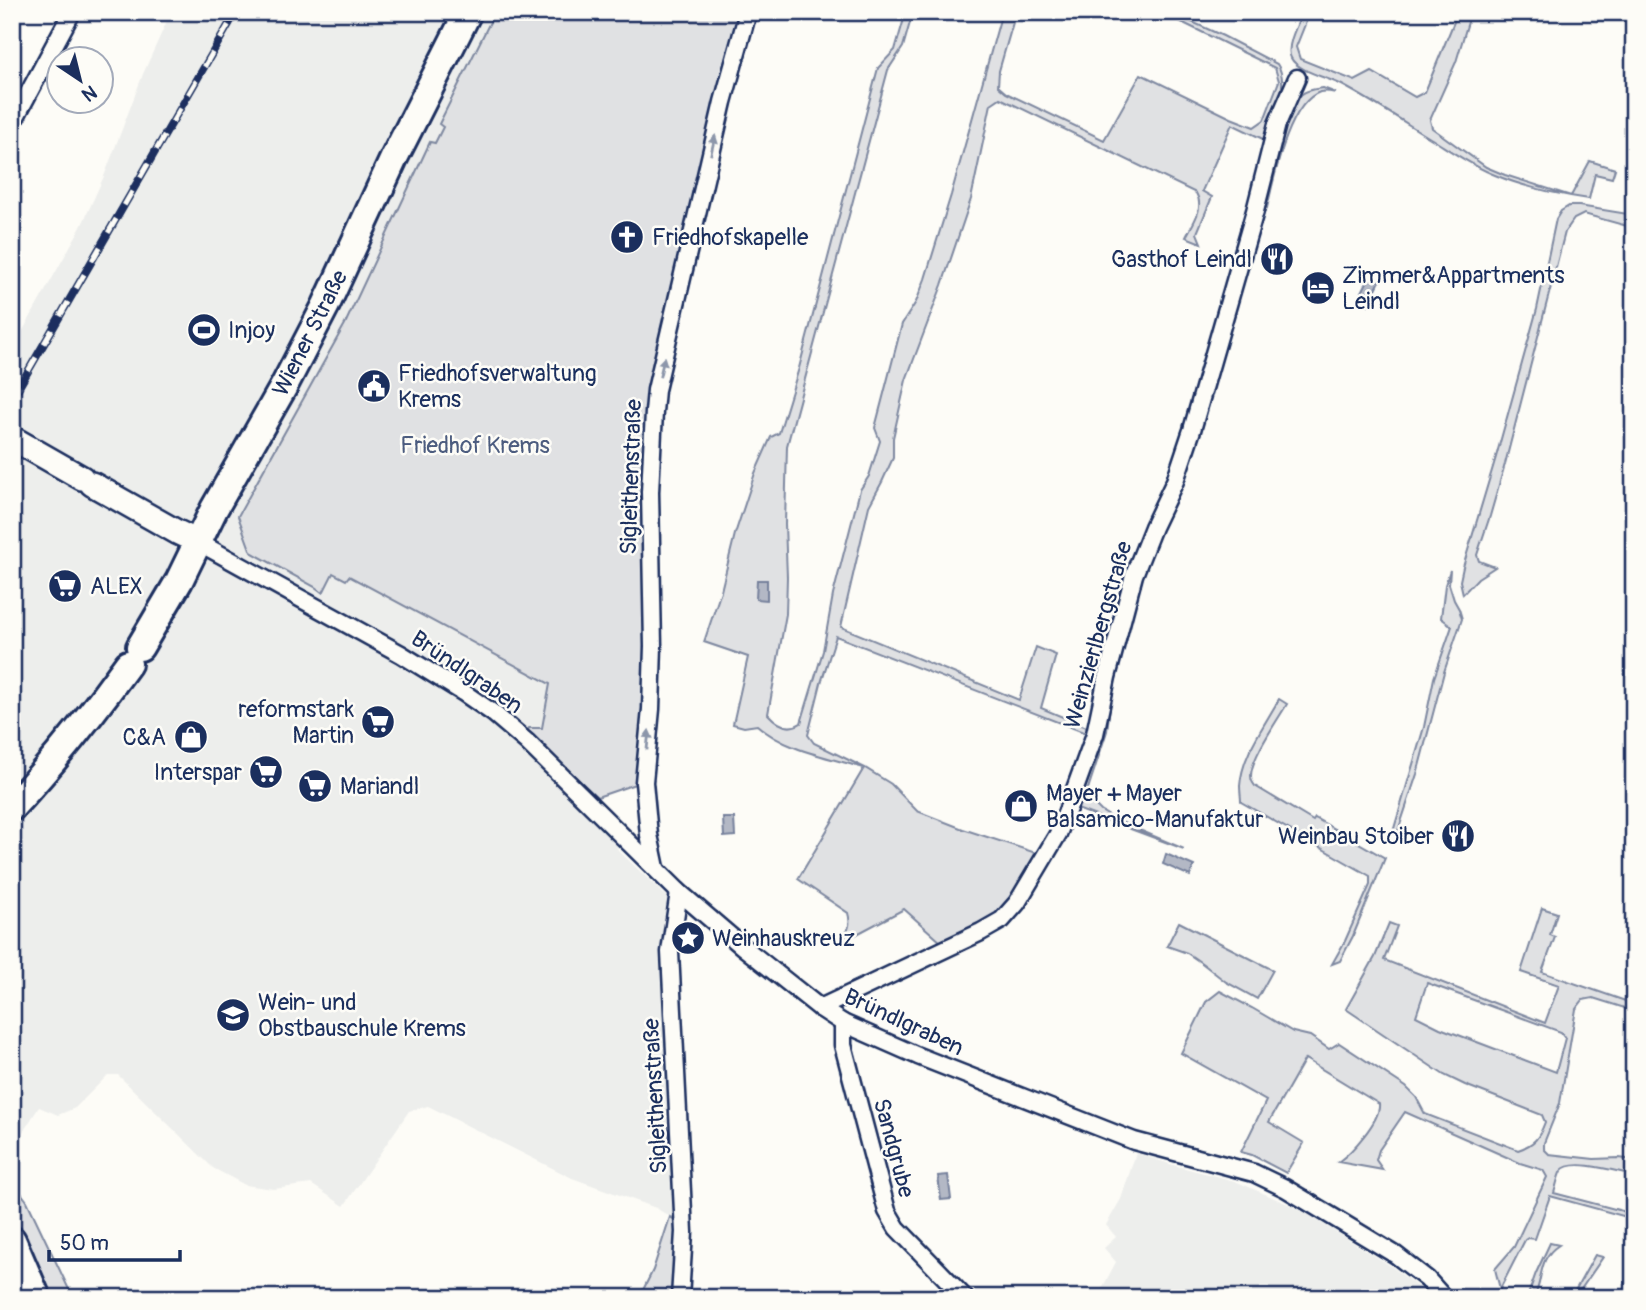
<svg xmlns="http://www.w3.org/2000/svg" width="1646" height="1310" viewBox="0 0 1646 1310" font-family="Pangolin,sans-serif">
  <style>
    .built { fill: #edeeec }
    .green { fill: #e0e1e3; stroke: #7e88a0; stroke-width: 2; fill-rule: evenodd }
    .water { fill: #b3b8c5; stroke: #76819c; stroke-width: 2 }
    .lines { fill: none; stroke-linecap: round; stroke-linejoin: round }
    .street-casing { stroke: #1b2f5e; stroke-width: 21 }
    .secondary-casing { stroke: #1b2f5e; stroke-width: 28 }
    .primary-casing { stroke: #1b2f5e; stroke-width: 32 }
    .street { stroke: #fdfcf7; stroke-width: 16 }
    .secondary { stroke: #fdfcf7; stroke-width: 23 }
    .primary { stroke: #fdfcf7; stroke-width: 26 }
    .rail-casing { stroke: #1b2f5e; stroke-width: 8 }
    .rail { stroke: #fdfcf7; stroke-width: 5; stroke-dasharray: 16; stroke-linecap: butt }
    .oneway { fill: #8c96aa }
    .labels { text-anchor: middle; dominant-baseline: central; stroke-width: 5; stroke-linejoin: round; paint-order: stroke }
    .poi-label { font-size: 23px; fill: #1b2f5e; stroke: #fdfcf7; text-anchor: start }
    .street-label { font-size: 23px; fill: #1b2f5e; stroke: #fdfcf7 }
    .park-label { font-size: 23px; fill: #4c5c7f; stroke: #fdfcf7 }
  </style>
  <rect width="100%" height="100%" fill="#fdfcf7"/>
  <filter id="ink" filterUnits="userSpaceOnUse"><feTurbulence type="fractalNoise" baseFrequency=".0143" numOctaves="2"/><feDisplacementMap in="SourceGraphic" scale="14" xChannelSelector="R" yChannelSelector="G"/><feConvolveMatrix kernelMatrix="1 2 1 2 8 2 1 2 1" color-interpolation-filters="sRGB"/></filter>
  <g filter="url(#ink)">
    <!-- built -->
    <g class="built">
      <polygon points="171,12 495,12 444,112 439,124 443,126 434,144 430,142 345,324 238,516 323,593 333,573 348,576 551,684 542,729 527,732 597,797 618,850 668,898 663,924 661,954 670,1082 675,1220 656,1208 572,1178 428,1106 409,1111 344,1206 311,1184 274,1189 245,1185 213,1168 118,1075 108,1075 75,1108 58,1115 39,1107 12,1149 12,350 81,227 105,174 143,74"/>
      <polygon points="1136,1153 1173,1165 1235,1181 1297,1208 1391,1266 1432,1298 1097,1298 1116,1262 1104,1248 1116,1237 1106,1225 1121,1199"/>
    </g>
    <!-- green -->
    <g class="green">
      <polygon points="495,12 741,12 649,400 649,646 638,783 597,797 527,732 529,728 542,728 550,684 349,576 346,580 333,573 323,593 315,587 251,552 238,516 345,324 430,142 435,143 443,127 439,124"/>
      <path d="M 906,12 L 913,12 L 903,47 L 888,70 L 787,446 L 785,524 L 787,577 L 786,614 L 768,714 C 777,724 789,731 801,723 L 823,651 L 833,595 L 860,490 L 869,476 L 880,441 L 875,428 L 902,324 L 916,302 L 925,279 L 951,195 L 1002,12 L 1016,12 L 999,71 L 998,86 L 1006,93 L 1104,140 L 1141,74 L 1231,118 L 1254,127 L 1264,120 L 1279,81 L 1275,68 L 1161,12 L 1170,12 L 1223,36 L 1277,64 C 1291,84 1273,119 1265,140 L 1232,124 L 1202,191 L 1212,197 L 1197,233 L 1201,243 L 1186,237 C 1193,223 1205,208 1196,193 L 1000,98 L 991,104 L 971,199 L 942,285 L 906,380 L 893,438 L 893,458 L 882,482 L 869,506 L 841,627 L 1019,700 L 1036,647 L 1056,655 L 1041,708 L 1089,728 L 1091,735 L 836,636 L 821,683 L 808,735 L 814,743 L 865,768 L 891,784 L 917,811 L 963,829 L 1039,854 L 1009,902 L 998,915 L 942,943 L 904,909 L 840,943 C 847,932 852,926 848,913 L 798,879 L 864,768 C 828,757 786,751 757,725 L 744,727 L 733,724 L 748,657 L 704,642 L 721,591 L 735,534 L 755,473 L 771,437 L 779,433 L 799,368 L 878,68 L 895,50 Z"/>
      <path d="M 1303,12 L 1310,12 L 1296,47 L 1300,59 L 1355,81 L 1372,72 L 1415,97 L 1425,92 L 1458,12 L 1471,12 L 1456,62 L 1430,120 L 1432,128 L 1486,167 L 1505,175 L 1571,196 L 1590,161 L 1615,169 L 1612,178 L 1595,174 L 1589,199 C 1556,194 1526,188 1495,175 C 1472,166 1451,151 1430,138 C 1401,120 1372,101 1342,85 C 1329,78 1297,71 1291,58 C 1285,47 1298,23 1303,12 Z"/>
      <path d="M 1323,88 L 1336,93 C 1331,92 1324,91 1320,92 C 1288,103 1274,179 1267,208 L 1263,206 C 1270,180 1283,110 1302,94 C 1308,89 1316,89 1323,88 Z"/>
      <polygon points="1569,206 1579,206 1634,215 1634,228 1584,214 1574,219 1565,232 1505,464 1490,516 1477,555 1479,561 1495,567 1478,578 1463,594 1460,581 1463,567 1496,457 1537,309 1556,219 1561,211"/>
      <polygon points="1450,570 1449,584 1454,600 1459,609 1462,619 1444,672 1417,774 1397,834 1393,832 1424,727 1434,678 1452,626 1441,618 1445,585"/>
      <polygon points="1113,681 1107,731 1088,789 1090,800 1101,811 1116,820 1184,849 1077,809 1075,803"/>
      <path d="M 1279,699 L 1287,704 C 1277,721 1251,758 1251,776 C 1251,782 1252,781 1255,786 L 1313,821 L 1315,818 L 1385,858 L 1353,936 L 1340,961 L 1332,964 L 1345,941 L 1370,885 L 1370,876 L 1241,802 C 1241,797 1240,791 1240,786 C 1242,755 1264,726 1279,699 Z"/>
      <path d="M 1542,908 L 1557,913 L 1550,935 L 1555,937 L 1542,972 L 1634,1004 L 1634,1011 L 1593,998 L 1583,1000 L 1576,1009 L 1560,1103 L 1544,1143 L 1544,1149 L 1549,1154 L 1594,1159 L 1619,1158 L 1634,1160 L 1634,1175 C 1619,1172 1571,1157 1561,1171 C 1558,1176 1556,1187 1554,1193 L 1634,1214 L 1634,1219 L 1550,1196 L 1535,1239 L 1528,1238 L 1525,1240 L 1500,1289 L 1495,1269 L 1514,1247 L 1547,1177 L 1543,1170 L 1520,1163 L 1405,1112 L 1379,1150 L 1376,1160 L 1383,1170 L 1338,1162 C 1351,1153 1381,1120 1379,1104 L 1305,1059 L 1269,1122 L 1304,1143 L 1286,1173 L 1252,1155 L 1241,1152 L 1266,1101 L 1181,1053 L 1206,1002 L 1220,991 L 1252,1008 L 1293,1032 L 1310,1036 L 1329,1049 L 1339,1043 L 1406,1087 L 1416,1097 L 1425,1114 L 1518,1150 C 1535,1144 1539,1138 1545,1122 L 1542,1115 L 1465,1085 L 1444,1075 L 1346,1009 L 1375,957 L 1389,923 L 1397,926 L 1384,960 L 1545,1023 L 1559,985 L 1521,972 ZM 1427,983 L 1561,1032 L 1565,1038 L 1556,1072 L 1440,1028 L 1416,1016 Z"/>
      <polygon points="1179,922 1273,970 1257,999 1226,982 1203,964 1187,953 1167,946"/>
      <polygon points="12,1181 27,1201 73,1298 47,1298 26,1247 12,1221"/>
      <polygon points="670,1217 675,1220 675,1274 673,1298 639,1298 653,1270"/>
      <path d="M 1550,1243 L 1559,1245 C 1537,1259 1544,1278 1534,1298 L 1527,1298 L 1536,1273 Z"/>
      <polygon points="1595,1255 1603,1257 1575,1298 1571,1298"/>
    </g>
    <!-- water -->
    <g class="water">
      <polygon points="1370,276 1380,281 1368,305 1358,300"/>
      <polygon points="757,580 767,580 767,600 756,599"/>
      <polygon points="723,818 734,818 735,836 724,837"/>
      <polygon points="1166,854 1194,866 1190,876 1163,864"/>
      <polygon points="948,1175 951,1199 941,1200 938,1176"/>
    </g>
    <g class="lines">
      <!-- street casing -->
      <g class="street-casing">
        <g id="street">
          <polyline points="12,124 72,12"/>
          <polyline points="198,542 401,654 464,693 493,713 527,742 679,892 742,946 820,1008 843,1023 918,1056 1134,1141 1254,1173 1285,1188 1396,1255 1427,1279 1444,1298"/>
          <polyline points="656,868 649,835 644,782 651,709 653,646 650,492 654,412 656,390 723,102 748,12"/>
          <polyline points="679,892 670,952 684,1232 680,1298"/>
          <polyline points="820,1008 981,932 1002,920 1017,903 1058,834 1067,811 1095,734 1107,677 1134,575 1153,527 1175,481 1192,430 1255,211 1277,124 1297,78"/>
          <polyline points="843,1023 843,1045 887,1211 897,1228 965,1298"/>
        </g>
      </g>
      <!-- secondary casing -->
      <g class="secondary-casing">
        <g id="secondary">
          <polyline points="12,438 82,478"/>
          <polyline points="92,484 177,532 198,542"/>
        </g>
      </g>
      <!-- primary casing -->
      <g class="primary-casing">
        <g id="primary">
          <polyline points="140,647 179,581 214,509 284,386 326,305 394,158 468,12"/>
          <path d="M 12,807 C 54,762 92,714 128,664"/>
          <polyline points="12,1240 37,1298"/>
        </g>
      </g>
      <!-- street -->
      <use href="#street" class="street"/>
      <!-- secondary -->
      <use href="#secondary" class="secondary"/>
      <!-- primary -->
      <use href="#primary" class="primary"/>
      <!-- rail casing -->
      <g class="rail-casing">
        <polyline id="rail" points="12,399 236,12"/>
      </g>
      <!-- rail -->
      <use href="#rail" class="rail"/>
    </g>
    <!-- one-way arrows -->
    <defs><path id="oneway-solid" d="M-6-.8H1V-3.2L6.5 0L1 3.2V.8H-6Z" transform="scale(1.75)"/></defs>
    <g class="oneway">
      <use href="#oneway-solid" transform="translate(713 145) rotate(-77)"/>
      <use href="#oneway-solid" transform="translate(662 367) rotate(-77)"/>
      <use href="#oneway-solid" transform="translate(648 740) rotate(-84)"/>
    </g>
  </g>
  <!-- icons -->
  <defs>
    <g id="church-disc" transform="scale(1.75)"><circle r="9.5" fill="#1b2f5e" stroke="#fdfcf7"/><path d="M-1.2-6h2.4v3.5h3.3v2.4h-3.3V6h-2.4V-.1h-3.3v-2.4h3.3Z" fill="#fff"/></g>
    <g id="restaurant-disc" transform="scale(1.75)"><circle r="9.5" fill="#1b2f5e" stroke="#fdfcf7"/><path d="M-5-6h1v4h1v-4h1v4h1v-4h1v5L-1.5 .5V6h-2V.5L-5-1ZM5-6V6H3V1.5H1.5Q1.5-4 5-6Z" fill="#fff"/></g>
    <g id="hotel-disc" transform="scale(1.75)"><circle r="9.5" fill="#1b2f5e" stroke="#fdfcf7"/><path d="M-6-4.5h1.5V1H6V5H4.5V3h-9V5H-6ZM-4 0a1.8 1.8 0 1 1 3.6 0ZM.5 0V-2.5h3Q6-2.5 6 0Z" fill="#fff"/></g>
    <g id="stadium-disc" transform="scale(1.75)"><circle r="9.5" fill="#1b2f5e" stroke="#fdfcf7"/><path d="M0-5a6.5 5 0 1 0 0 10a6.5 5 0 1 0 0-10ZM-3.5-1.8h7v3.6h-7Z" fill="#fff"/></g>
    <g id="civic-disc" transform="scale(1.75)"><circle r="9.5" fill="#1b2f5e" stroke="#fdfcf7"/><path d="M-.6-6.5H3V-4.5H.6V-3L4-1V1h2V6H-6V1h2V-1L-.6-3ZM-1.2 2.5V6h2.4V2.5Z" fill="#fff"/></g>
    <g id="supermarket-disc" transform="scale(1.75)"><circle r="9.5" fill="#1b2f5e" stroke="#fdfcf7"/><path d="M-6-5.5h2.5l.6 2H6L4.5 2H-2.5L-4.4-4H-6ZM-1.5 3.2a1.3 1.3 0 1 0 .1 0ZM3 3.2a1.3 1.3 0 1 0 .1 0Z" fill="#fff"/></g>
    <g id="shop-disc" transform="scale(1.75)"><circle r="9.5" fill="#1b2f5e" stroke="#fdfcf7"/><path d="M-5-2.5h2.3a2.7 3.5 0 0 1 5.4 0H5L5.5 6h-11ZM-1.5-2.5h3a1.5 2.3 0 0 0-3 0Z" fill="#fff"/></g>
    <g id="sight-disc" transform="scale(1.75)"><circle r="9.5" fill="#1b2f5e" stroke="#fdfcf7"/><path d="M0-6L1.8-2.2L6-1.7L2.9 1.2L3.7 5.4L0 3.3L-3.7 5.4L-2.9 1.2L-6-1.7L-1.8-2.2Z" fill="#fff"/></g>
    <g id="school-disc" transform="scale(1.75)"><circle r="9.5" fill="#1b2f5e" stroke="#fdfcf7"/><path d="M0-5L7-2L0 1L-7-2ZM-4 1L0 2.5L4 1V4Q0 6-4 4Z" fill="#fff"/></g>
  </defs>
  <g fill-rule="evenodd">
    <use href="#church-disc" x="627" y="237"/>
    <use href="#restaurant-disc" x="1277" y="259"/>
    <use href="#hotel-disc" x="1318" y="288"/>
    <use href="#stadium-disc" x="204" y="330"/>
    <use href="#civic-disc" x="374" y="386"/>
    <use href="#supermarket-disc" x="65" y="586"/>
    <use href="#supermarket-disc" x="378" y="722"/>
    <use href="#shop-disc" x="191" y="737"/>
    <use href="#supermarket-disc" x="266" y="772"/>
    <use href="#supermarket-disc" x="315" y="786"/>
    <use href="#shop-disc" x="1021" y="806"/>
    <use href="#restaurant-disc" x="1458" y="836"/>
    <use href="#sight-disc" x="688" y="938"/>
    <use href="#school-disc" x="233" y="1015"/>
  </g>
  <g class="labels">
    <!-- poi labels -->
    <g class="poi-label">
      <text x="652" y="237">Friedhofskapelle</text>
      <text x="1252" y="259" text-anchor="end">Gasthof Leindl</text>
      <text x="1342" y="275">Zimmer&amp;Appartments<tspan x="1342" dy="26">Leindl</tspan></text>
      <text x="228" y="330">Injoy</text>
      <text x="398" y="373">Friedhofsverwaltung<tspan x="398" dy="26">Krems</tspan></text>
      <text x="90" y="586">ALEX</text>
      <text x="354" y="709" text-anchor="end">reformstark<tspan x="354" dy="26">Martin</tspan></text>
      <text x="166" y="737" text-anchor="end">C&amp;A</text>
      <text x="242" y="772" text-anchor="end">Interspar</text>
      <text x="340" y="786">Mariandl</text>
      <text x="1046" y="793">Mayer + Mayer<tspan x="1046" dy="26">Balsamico-Manufaktur</tspan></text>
      <text x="1434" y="836" text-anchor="end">Weinbau Stoiber</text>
      <text x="712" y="938">Weinhauskreuz</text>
      <text x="258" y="1002">Wein- und<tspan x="258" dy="26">Obstbauschule Krems</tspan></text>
    </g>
    <!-- street labels -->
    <g class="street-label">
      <text transform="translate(310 333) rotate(-63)">Wiener Straße</text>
      <text transform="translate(631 477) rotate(-88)">Sigleithenstraße</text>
      <text transform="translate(1098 635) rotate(-74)">Weinzierlbergstraße</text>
      <text transform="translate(467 672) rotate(34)">Bründlgraben</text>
      <text transform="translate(904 1022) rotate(25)">Bründlgraben</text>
      <text transform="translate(655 1096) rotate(-93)">Sigleithenstraße</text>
      <text transform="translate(894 1148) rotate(75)">Sandgrube</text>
    </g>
    <!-- park labels -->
    <g class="park-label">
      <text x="475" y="445">Friedhof Krems</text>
    </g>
  </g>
  <!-- margin -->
  <rect width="1646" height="1310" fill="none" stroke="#fdfcf7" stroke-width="42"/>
  <rect x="21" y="21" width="1604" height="1268" fill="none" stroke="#1b2f5e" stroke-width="2.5" filter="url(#ink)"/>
  <!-- north arrow -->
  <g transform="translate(80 80) rotate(145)"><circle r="33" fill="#fdfcf7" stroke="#a3aaba" stroke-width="2"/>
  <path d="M0-5L12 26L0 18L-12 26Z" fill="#1b2f5e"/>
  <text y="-10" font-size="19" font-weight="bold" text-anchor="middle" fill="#1b2f5e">N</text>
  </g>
  <!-- scale -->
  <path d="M49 1250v10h131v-10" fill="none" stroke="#1b2f5e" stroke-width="3.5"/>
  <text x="60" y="1250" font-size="21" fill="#1b2f5e" stroke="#fdfcf7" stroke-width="5" paint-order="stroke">50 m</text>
</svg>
